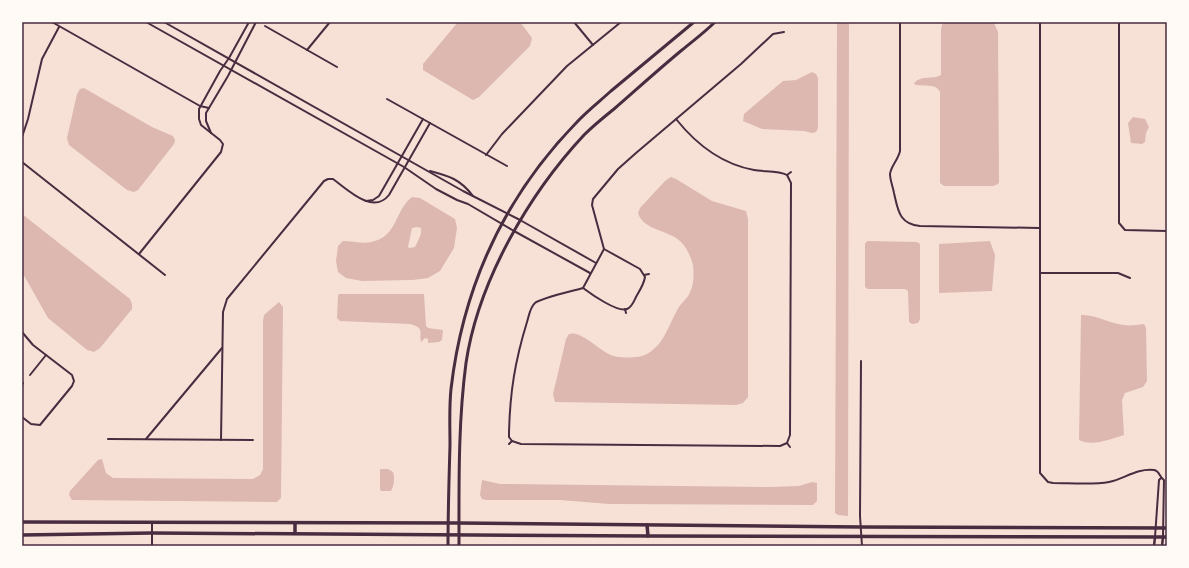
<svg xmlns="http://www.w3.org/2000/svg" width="1189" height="568" viewBox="0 0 1189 568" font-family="Overpass,sans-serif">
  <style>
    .water { fill: #dcb8b0; fill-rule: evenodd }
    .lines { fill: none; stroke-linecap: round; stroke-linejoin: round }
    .minor { stroke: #4a2c40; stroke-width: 2 }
    .tertiary { stroke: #4a2c40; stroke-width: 2.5 }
    .secondary { stroke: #4a2c40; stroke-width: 3 }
    .primary { stroke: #4a2c40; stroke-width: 3.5 }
    .neatline { fill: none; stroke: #4a2c40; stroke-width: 1.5 }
  </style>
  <rect width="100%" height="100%" fill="#f7e1d7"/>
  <!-- water -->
  <g class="water">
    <polygon points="458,22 520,22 532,38 530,46 479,97 473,100 423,70 423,64"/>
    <polygon points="837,22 849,22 848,516 838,515 835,513"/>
    <path d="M 944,22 L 991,22 L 994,23 L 998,32 L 999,182 L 998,184 L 993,186 L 944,186 L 940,183 L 940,92 C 936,82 923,88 914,84 L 915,82 C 922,75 932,80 941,75 L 941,29 L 942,24 Z"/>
    <polygon points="812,72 816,74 818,78 818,128 816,132 812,133 804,131 762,129 743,121 744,114 783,81 796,80"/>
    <polygon points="84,88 152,127 173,136 175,140 174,144 138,190 134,192 127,190 69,145 67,138 77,94 80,89"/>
    <polygon points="1133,117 1145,119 1149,127 1146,133 1145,142 1142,144 1131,143 1128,123"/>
    <path d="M 671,177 L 676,179 L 712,201 L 746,211 L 748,219 L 748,397 L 743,403 L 736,405 L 555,402 L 553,394 L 566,339 L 569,334 C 583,329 603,357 620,357 C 629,358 639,358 647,354 C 665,344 669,323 679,307 C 682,302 688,298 690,292 C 694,285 694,273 693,265 C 691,257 686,246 680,241 C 668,230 643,230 638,213 L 640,208 L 665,181 Z"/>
    <path d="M 412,197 L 420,198 L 455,219 L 457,228 L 454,248 L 440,271 L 428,278 L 413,280 L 362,281 L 346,278 L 338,272 L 336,261 L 338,246 L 343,241 C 353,241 361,244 371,242 C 398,237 394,211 412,197 ZM 417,227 L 421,228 C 422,234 418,241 415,247 L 410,248 L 408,247 L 412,228 Z"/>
    <polygon points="22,214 130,299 132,304 132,309 100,348 94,352 87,350 48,318 22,272"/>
    <polygon points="867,241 917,242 920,244 920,319 918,323 912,324 909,322 908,291 905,289 868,289 865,287 865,244"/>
    <polygon points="990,241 995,255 992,291 939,293 939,244"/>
    <path d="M 339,294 L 424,294 L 426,326 L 428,328 L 443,330 L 442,340 L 439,342 L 428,343 L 428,339 L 425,338 L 421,342 C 419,332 425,328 410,324 L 340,321 L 337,318 L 338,296 Z"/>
    <polygon points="279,302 283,307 281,498 277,502 72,500 69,495 70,491 98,460 102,459 106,473 113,478 253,479 260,475 263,469 263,321 264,315"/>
    <path d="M 1081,315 C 1096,314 1110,324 1124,325 C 1130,326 1137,325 1144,324 L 1146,328 L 1147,381 L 1143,387 L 1125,393 L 1122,400 L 1124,435 C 1110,439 1093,447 1079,440 Z"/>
    <path d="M 380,469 L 388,469 L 393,472 C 395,477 394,486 391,491 L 381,491 L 380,489 Z"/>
    <polygon points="482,480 500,484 771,487 799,486 812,482 817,483 817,501 813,505 609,504 560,500 486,500 482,499 480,495"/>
  </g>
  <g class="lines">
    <!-- minor -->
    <g class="minor">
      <polyline points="52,22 200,106 209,108"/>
      <polyline points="146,22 404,167 436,189 457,200 468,204 514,231 590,273"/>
      <polyline points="164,22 463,191 520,220 596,263"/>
      <polyline points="574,22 593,45"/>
      <path d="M 900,22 L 900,151 C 898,160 891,166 890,174 C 890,180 893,187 894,193 C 898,210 899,224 920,226 L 1039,228"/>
      <path d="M 1040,22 L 1040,473 L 1048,482 L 1053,483 C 1069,483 1094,485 1109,482 C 1124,479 1137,468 1154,470 C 1160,471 1159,477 1164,480 L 1163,536"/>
      <polyline points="1119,22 1119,223 1125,230 1167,231"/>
      <polyline points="265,26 337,67"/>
      <polyline points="307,50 330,22"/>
      <polyline points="387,99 507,166"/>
      <path d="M 676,119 C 696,144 721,164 754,170 C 764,172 778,170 787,175"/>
      <polyline points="211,133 206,121 206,113 228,76 256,22"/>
      <polyline points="22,137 28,119 42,59 59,27"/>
      <polyline points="486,155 502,134 567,66 621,22"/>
      <polyline points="22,162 165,275"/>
      <path d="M 430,171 C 449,176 460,179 473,196"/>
      <polyline points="787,175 791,172"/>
      <polyline points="366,201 373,200 379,196 423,119"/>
      <polyline points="139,254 221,152 223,144 220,140 201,125 199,119 199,109 220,71 229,58 249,22"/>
      <polyline points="1040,273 1118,273 1130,278"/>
      <polyline points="644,275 649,274"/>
      <path d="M 583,288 C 591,294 618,313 627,309 C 632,307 634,301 636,297 C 640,290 644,284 645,277 L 640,269 L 604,249"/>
      <polyline points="625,309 626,313"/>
      <polyline points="22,332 33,345 72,375 74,381 72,386 40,425 31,424 22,417"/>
      <polyline points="861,361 860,516 862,546"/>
      <polyline points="30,375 46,355"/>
      <polyline points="22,385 23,383"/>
      <polyline points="108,439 253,440"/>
      <polyline points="146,439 222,348"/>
      <path d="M 221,440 L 223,312 L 227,299 L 324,181 L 328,179 L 333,179 C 348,190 373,215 389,195 L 430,123"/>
      <path d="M 512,441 L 509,437 L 509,432 C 510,392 515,361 527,322 C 529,316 530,307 535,303 C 541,298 573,291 583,288 L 604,249 L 592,205 L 593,199 L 618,169 L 636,153 L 741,64 L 773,34 L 784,32"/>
      <polyline points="512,441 521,444 780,446 787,443"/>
      <polyline points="787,443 790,435 791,183 787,175"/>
      <polyline points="787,443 790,447"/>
      <polyline points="509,444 512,441"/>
      <polyline points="1155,537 1159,480 1161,478"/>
      <polyline points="152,546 152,523"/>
    </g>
    <!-- tertiary -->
    <g class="tertiary">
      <polyline points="1154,546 1155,537"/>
      <polyline points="1162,546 1163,537"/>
    </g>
    <!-- secondary -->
    <g class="secondary">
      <path d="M 448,546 C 448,512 449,478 450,445 C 450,426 449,408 451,389 C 463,286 504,197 577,122 C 587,111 600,101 611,91 C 639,68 666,45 694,22"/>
      <path d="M 459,546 C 459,485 458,423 466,363 C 478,282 528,195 584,135 C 593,126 604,117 614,109 C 637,89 659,69 682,50 C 693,41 705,32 715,22"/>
    </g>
    <!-- primary -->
    <g class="primary">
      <polyline points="22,522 459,523 861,527 1167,528"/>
      <polyline points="295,523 295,533"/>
      <polyline points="647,525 648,536"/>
      <polyline points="22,535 152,533 648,536 1167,537"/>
    </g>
  </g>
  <!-- border -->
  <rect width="1189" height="568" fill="none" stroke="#fffaf5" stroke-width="46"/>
  <rect x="23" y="23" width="1143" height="522" class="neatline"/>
</svg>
